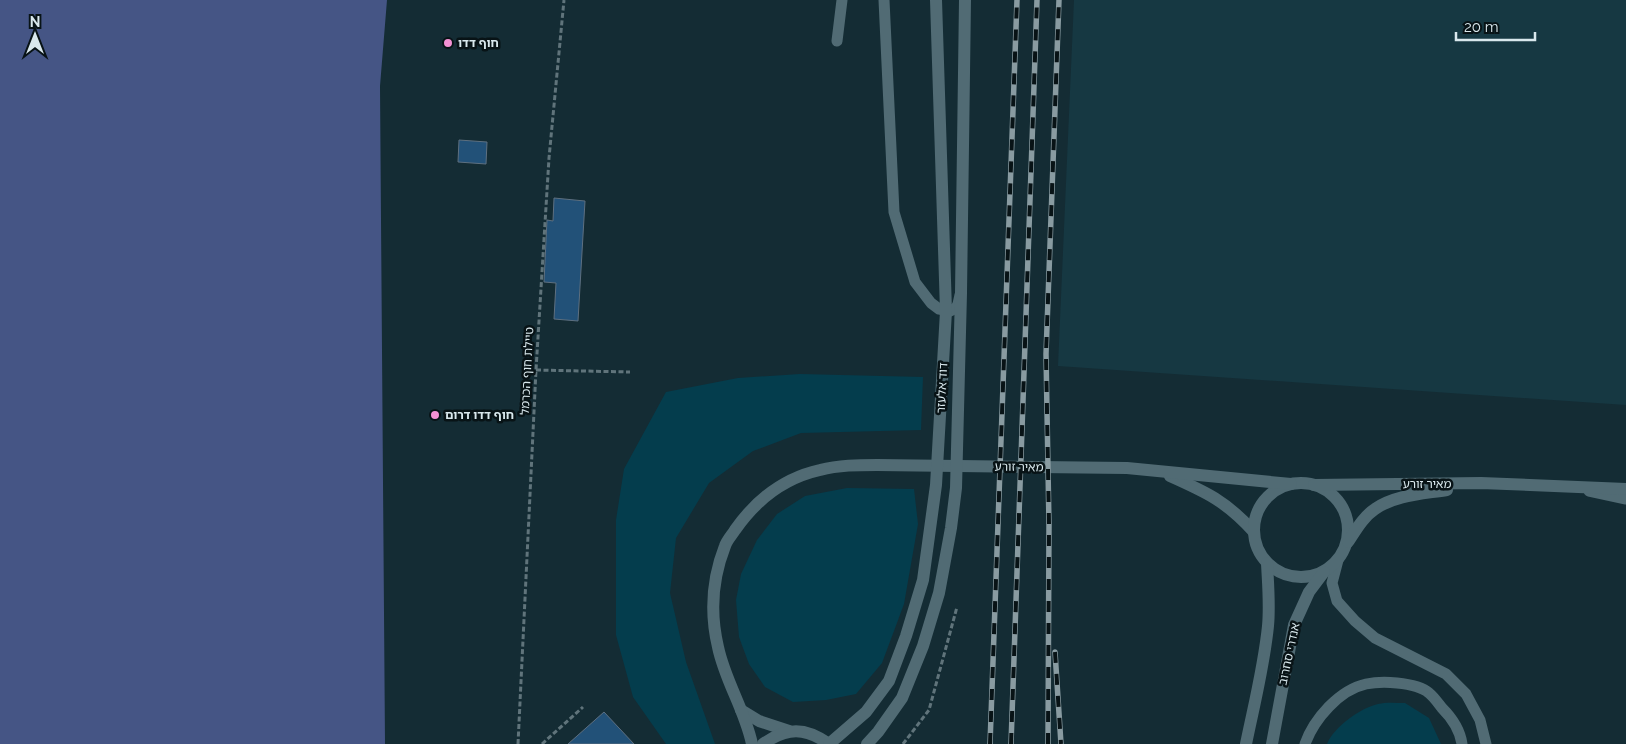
<svg xmlns="http://www.w3.org/2000/svg" width="1626" height="744" viewBox="0 0 1626 744" font-family="Raleway,'Noto Sans Hebrew',sans-serif">
  <style>
    .built { fill: #163842 }
    .green { fill: #043d4d }
    .water { fill: #455585 }
    .building { fill: #225178; stroke: #5e7080 }
    .lines { fill: none; stroke-linecap: round; stroke-linejoin: round }
    .path { stroke: #60747b; stroke-width: 3; stroke-dasharray: 5 2.5; stroke-linecap: butt }
    .lane { stroke: #516b74; stroke-width: 11 }
    .street { stroke: #516b74; stroke-width: 12 }
    .rail-casing { stroke: #899ba1; stroke-width: 5.5 }
    .rail { stroke: #081316; stroke-width: 4; stroke-dasharray: 11; stroke-linecap: butt }
    .poi-dot { fill: #f491d4; stroke: #081316; stroke-width: 2 }
    .labels { text-anchor: middle; dominant-baseline: central; stroke-width: 5; stroke-linejoin: round; paint-order: stroke }
    .poi-label { font-size: 12px; font-weight: bold; fill: #d9e8ed; stroke: #081316; text-anchor: start }
    .street-label { font-size: 12px; fill: #d9e8ed; stroke: #081316 }
  </style>
  <rect width="100%" height="100%" fill="#142c34"/>
  <!-- built -->
  <polygon class="built" points="1074,0 1626,0 1626,405 1058,366"/>
  <!-- green -->
  <g class="green">
    <polygon points="800,374 923,377 921,430 801,433 753,451 709,483 676,538 670,593 686,662 715,744 666,744 633,697 616,635 616,520 624,469 666,392 738,378"/>
    <polygon points="847,488 914,489 918,524 904,604 882,663 856,694 826,700 793,702 765,687 749,664 739,637 736,600 741,574 757,540 777,514 805,496"/>
    <path d="M 1405,703 L 1429,718 L 1441,744 L 1327,744 C 1334,727 1360,708 1378,704 C 1386,702 1396,703 1405,703 Z"/>
  </g>
  <!-- water -->
  <polygon class="water" points="0,0 387,0 380,86 385,744 0,744"/>
  <!-- building -->
  <g class="building">
    <polygon points="459,140 487,142 486,164 458,162"/>
    <polygon points="554,198 585,201 578,321 554,319 556,283 544,282 547,220 553,221"/>
    <polygon points="604,712 634,744 568,744"/>
  </g>
  <g class="lines">
    <!-- path -->
    <g class="path">
      <polyline points="536,370 630,372"/>
      <polyline points="518,744 536,370 549,158 564,0"/>
      <polyline points="542,744 583,707"/>
      <polyline points="903,744 929,710 957,607"/>
    </g>
    <!-- lane -->
    <g class="lane">
      <polyline points="884,0 894,212 915,282 931,303 939,309 950,311 956,308 958,304 960,295"/>
      <polyline points="837,41 842,0"/>
      <polyline points="1589,491 1626,499"/>
      <polyline points="1338,560 1332,583 1337,601 1355,621 1375,638 1446,674 1466,694 1480,720 1486,744"/>
      <path d="M 1305,744 C 1314,719 1339,690 1366,684 C 1376,682 1387,682 1397,683 C 1407,684 1421,686 1429,693 C 1434,697 1438,703 1442,708 C 1452,718 1460,730 1462,744"/>
    </g>
    <!-- street -->
    <g class="street">
      <path d="M 1170,476 C 1206,492 1226,501 1254,532"/>
      <circle cx="1301" cy="530" r="47"/>
      <polyline points="1314,485 1481,483 1626,489"/>
      <path d="M 1348,542 C 1356,530 1363,517 1375,509 C 1395,495 1423,494 1447,490"/>
      <polyline points="741,710 759,721 789,731"/>
      <path d="M 752,744 C 745,710 725,681 718,647 C 710,613 712,579 725,546 C 727,540 732,535 735,530 C 756,500 784,478 820,470 C 839,465 858,465 877,465 L 1127,468 L 1291,484"/>
      <path d="M 763,744 C 787,727 805,727 829,744"/>
      <polyline points="829,744 866,712 889,681 906,636 923,580 936,485 946,311 936,0"/>
      <polyline points="867,744 878,732 902,698 923,646 939,593 951,528 956,488 961,293 965,0"/>
      <path d="M 1246,744 C 1254,705 1264,666 1268,626 C 1270,605 1268,584 1267,563"/>
      <polyline points="1272,744 1294,625 1309,592 1324,572"/>
    </g>
    <!-- rail casing -->
    <g class="rail-casing">
      <g id="rail">
        <polyline points="1055,652 1061,744"/>
        <polyline points="990,744 1017,0"/>
        <polyline points="1011,744 1037,0"/>
        <polyline points="1048,744 1049,525 1046,354 1059,0"/>
      </g>
    </g>
    <!-- rail -->
    <use href="#rail" class="rail"/>
  </g>
  <!-- markers -->
  <g class="poi-dot">
    <circle cx="448" cy="43" r="5"/>
    <circle cx="435" cy="415" r="5"/>
  </g>
  <g class="labels">
    <!-- poi labels -->
    <g class="poi-label">
      <text x="458" y="43">חוף דדו</text>
      <text x="445" y="415">חוף דדו דרום</text>
    </g>
    <!-- street labels -->
    <g class="street-label">
      <text transform="translate(527 371) rotate(-87)">טיילת חוף הכרמל</text>
      <text transform="translate(942 388) rotate(-87)">דוד אלעזר</text>
      <text transform="translate(1019 467) rotate(1)">מאיר זורע</text>
      <text x="1427" y="484">מאיר זורע</text>
      <text transform="translate(1289 654) rotate(-78)">אנדרי סחרוב</text>
    </g>
  </g>
  <!-- north arrow -->
  <g transform="translate(35 35)" stroke="#081316" stroke-width="4" paint-order="stroke">
  <path d="M0-4L9 19L0 12L-9 19Z" fill="#d9e8ed"/>
  <text y="-8" font-size="14" font-weight="bold" text-anchor="middle" fill="#d9e8ed">N</text>
  </g>
  <!-- scale -->
  <path d="M1456 32v8h79v-8" fill="none" stroke="#d9e8ed" stroke-width="2.5"/>
  <text x="1464" y="32" font-size="15" fill="#d9e8ed" stroke="#081316" stroke-width="4" paint-order="stroke">20 m</text>
</svg>
